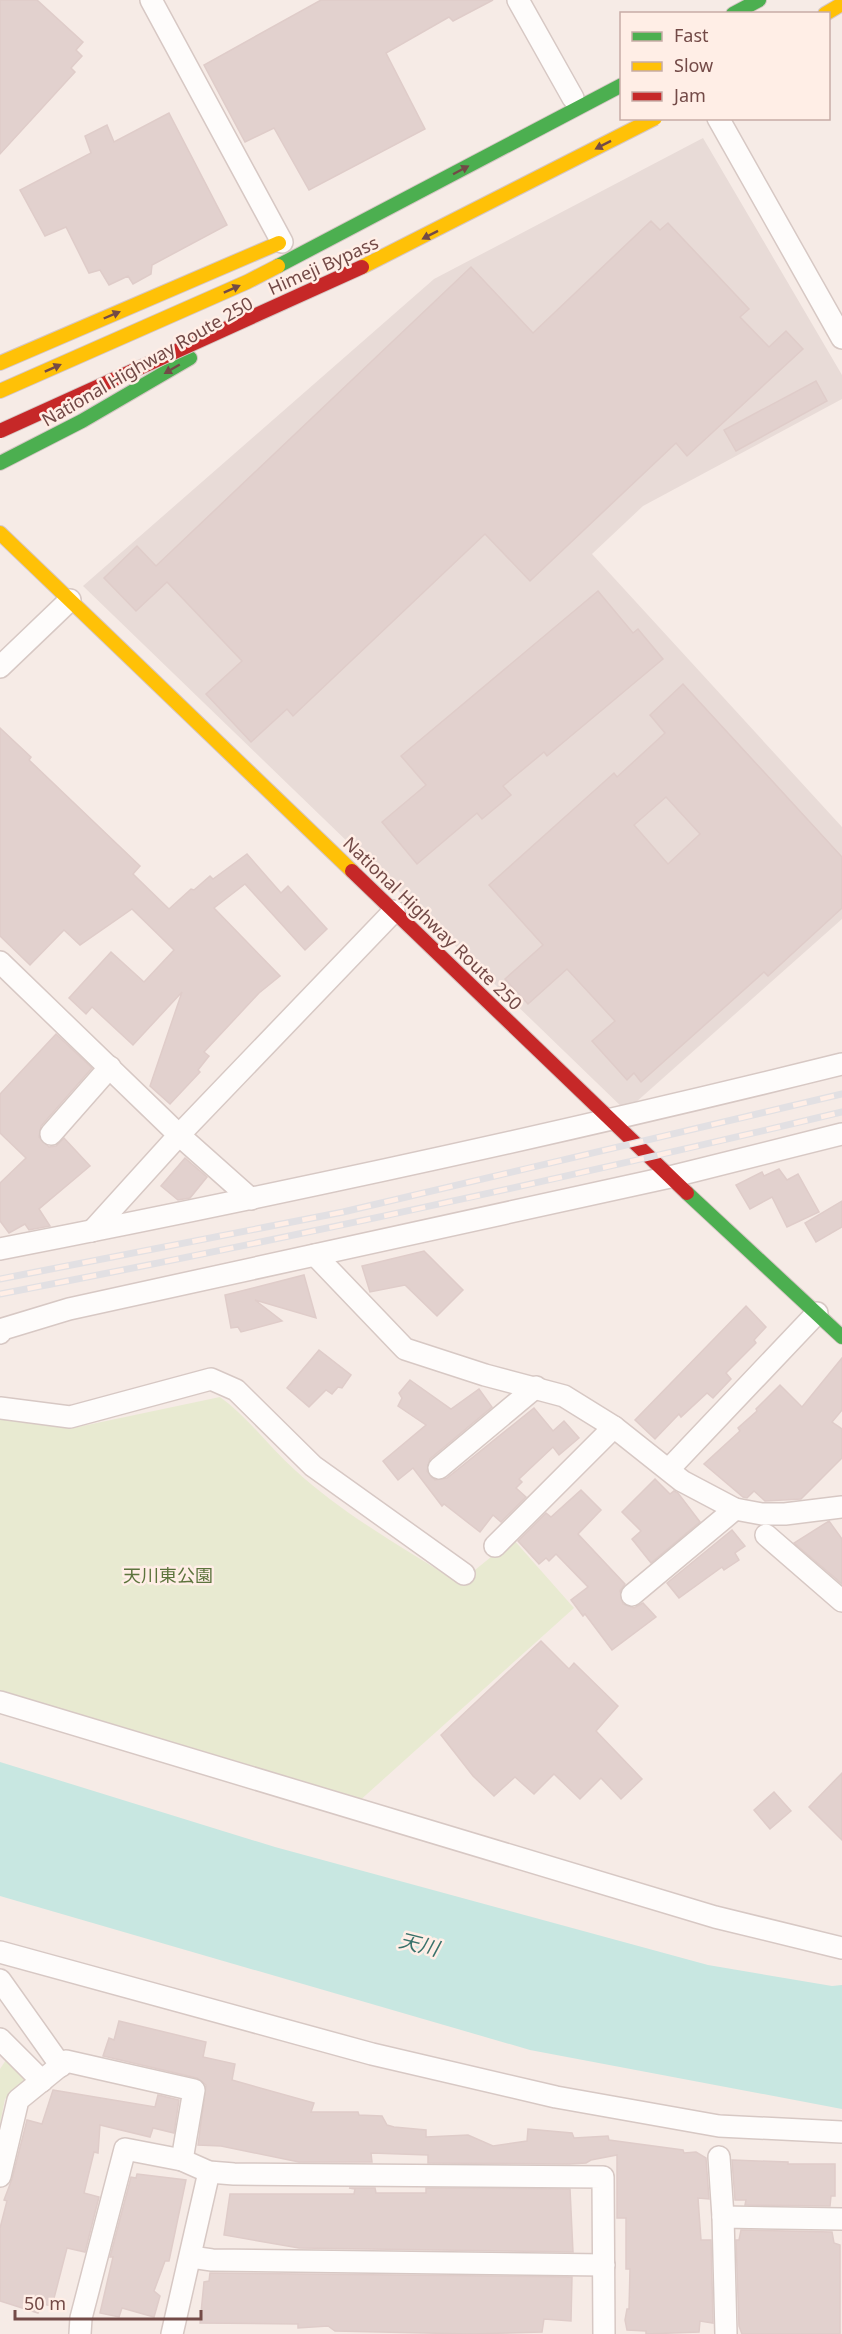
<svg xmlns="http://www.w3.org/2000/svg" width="842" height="2334" viewBox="0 0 842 2334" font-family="'Noto Sans','Noto Sans JP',sans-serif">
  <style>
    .industrial { fill: #e8dbd7 }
    .green { fill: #e8ead1 }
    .water { fill: #c8e7e1 }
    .building { fill: #e2d1ce; stroke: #dfccc9; stroke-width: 1.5; fill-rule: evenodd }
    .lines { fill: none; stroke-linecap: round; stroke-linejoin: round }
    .street-casing { stroke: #d7c8c4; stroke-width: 24 }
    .fast-casing { stroke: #d5c6c4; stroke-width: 16 }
    .slow-casing { stroke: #d5c6c4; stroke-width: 16 }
    .jam-casing { stroke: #d5c6c4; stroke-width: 16 }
    .street { stroke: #fefcfb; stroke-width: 21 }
    .fast { stroke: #4caf50; stroke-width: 14 }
    .slow { stroke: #ffc107; stroke-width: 14 }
    .jam { stroke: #c62828; stroke-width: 14 }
    .rail-casing { stroke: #e2e0e3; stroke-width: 7 }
    .rail { stroke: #ffeee6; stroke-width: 4.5; stroke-dasharray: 14; stroke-linecap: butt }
    .slow-bridge-casing { stroke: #d5c6c4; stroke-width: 16; stroke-linecap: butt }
    .jam-bridge-casing { stroke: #d5c6c4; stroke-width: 16; stroke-linecap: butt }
    .slow-bridge { stroke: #ffc107; stroke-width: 14 }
    .jam-bridge { stroke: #c62828; stroke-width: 14 }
    .oneway { fill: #734a47 }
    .labels { text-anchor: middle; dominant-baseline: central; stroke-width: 5; stroke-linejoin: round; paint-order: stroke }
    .street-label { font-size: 18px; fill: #734a47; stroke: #ffeee6 }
    .park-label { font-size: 18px; fill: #5d743d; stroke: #ffeee6 }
    .water-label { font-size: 20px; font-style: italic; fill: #39726b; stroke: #ffeee6 }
  </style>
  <rect width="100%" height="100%" fill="#f6ebe6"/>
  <!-- industrial -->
  <polygon class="industrial" points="703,138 842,375 842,399 643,506 592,554 842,827 842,919 626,1111 83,586 434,279"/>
  <!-- green -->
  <g class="green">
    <path d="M 220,1397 C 249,1418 269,1447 296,1471 C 344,1515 404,1548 459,1583 L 513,1539 L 574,1608 L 357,1803 L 0,1698 L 0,1415 L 73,1428 Z"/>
    <polygon points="8,2057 33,2079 5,2099 0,2124 0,2069"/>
  </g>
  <!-- water -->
  <polygon class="water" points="0,1762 275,1847 708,1965 832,1986 842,1985 842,2109 530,2050 0,1896"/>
  <!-- building -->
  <g class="building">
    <polygon points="0,0 37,0 83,42 76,50 82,56 71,68 75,72 0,154"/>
    <polygon points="321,0 493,0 453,21 449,17 386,53 425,129 309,190 274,128 245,142 204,65"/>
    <polygon points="169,113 227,225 152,265 151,274 133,284 128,276 109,285 100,270 89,273 66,227 45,236 20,190 91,153 85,136 107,125 114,142"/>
    <polygon points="651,221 660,230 668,223 749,309 740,317 769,347 786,331 803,349 687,456 676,443 530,581 485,534 293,716 287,709 251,742 206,694 242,661 167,582 136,611 104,578 137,546 156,566 471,267 533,333"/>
    <polygon points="816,381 827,401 736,451 724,430"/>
    <polygon points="598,591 633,633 638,629 663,659 547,756 544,752 503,786 511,795 482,819 477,813 417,864 382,822 426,785 401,756"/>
    <path d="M 683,684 L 842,857 L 842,908 L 768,976 L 764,972 L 641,1082 L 634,1073 L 627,1080 L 592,1041 L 615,1021 L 567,969 L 528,1004 L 505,979 L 543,945 L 489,885 L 614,773 L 617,777 L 665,733 L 650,715 ZM 666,797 L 700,834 L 668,864 L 634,825 Z"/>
    <polygon points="0,728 31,757 29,760 140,866 133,874 169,909 191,889 194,890 210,876 213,879 247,854 281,893 288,886 327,929 305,950 245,884 214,908 280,976 259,993 204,1052 209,1056 198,1070 200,1072 170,1104 150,1086 182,992 133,1045 92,1007 86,1014 69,998 111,952 144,982 174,950 132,909 80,945 64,930 30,965 0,936"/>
    <polygon points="56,1034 92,1068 41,1126 39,1137 49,1147 56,1146 64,1138 90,1166 39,1209 50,1226 29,1230 25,1224 9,1233 0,1221 0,1183 26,1158 0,1133 0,1094"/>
    <polygon points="185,1158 207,1177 190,1198 178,1200 161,1186"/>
    <polygon points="779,1169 787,1180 798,1174 819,1212 787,1227 772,1197 750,1209 736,1185 762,1172 764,1176"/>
    <polygon points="842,1201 842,1227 816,1242 805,1223"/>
    <polygon points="424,1251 463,1290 437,1316 405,1285 370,1292 362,1266"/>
    <polygon points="304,1275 316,1318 255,1300 282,1321 241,1332 238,1327 231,1328 225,1295"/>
    <polygon points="746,1306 766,1327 754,1340 756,1343 726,1373 731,1379 713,1398 707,1393 681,1417 679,1414 655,1439 635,1420"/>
    <polygon points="319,1350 351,1375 342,1388 338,1387 332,1394 326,1390 309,1407 287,1388"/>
    <polygon points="842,1358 842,1410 832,1422 842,1429 842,1458 801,1499 765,1501 754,1491 747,1498 743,1497 704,1464 740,1431 738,1428 757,1411 756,1409 780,1385 802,1407"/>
    <polygon points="410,1380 451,1409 479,1389 492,1407 430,1459 427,1471 435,1480 447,1478 534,1408 553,1431 564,1421 579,1438 559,1455 553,1447 519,1479 522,1482 516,1488 526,1497 501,1522 493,1515 480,1532 444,1504 442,1506 413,1468 398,1480 383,1461 426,1425 398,1406 402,1398 399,1393"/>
    <polygon points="655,1479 670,1494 674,1491 678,1493 700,1522 651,1563 632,1539 641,1531 622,1512"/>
    <polygon points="581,1490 601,1510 578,1534 625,1584 620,1591 623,1604 634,1608 643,1603 656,1617 612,1650 585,1614 583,1616 571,1600 588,1587 556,1554 549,1561 546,1558 539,1564 518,1541 546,1513 551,1517"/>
    <polygon points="829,1521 842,1539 842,1584 794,1543"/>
    <polygon points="732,1530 745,1546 735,1553 739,1560 724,1570 722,1567 679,1598 667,1583"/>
    <polygon points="541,1641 569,1669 574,1663 618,1706 596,1731 642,1779 621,1799 601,1778 580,1799 554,1774 534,1794 515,1777 494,1796 473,1776 441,1735"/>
    <polygon points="842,1773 842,1840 809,1807"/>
    <polygon points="774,1792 791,1811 770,1829 754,1810"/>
    <polygon points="119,2021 206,2042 203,2057 235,2064 232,2080 314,2103 311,2112 358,2112 359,2115 382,2116 387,2125 394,2127 426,2130 426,2137 468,2135 493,2146 527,2141 528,2129 572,2133 574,2138 608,2136 609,2140 683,2150 684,2153 696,2152 706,2158 709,2199 698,2198 701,2240 711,2240 713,2323 700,2321 699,2332 646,2334 646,2331 627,2330 625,2320 627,2309 629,2309 630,2269 626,2269 626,2218 617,2218 617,2155 591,2160 586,2163 569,2164 428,2163 428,2155 371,2153 372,2162 299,2162 221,2146 198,2145 206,2085 197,2078 103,2056 109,2038 114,2040"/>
    <polygon points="53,2090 155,2107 158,2095 179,2100 174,2133 153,2128 150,2137 100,2125 98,2153 94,2152 84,2193 99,2197 85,2252 67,2248 52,2306 42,2304 38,2313 0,2301 0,2228 7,2201 4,2200 12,2179 27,2120 42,2124"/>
    <polygon points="732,2160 788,2162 788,2164 835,2164 835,2196 831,2196 830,2206 745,2205 746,2200 735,2200"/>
    <polygon points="137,2174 186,2180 169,2261 165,2261 154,2291 160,2296 154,2317 122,2308 119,2317 100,2313 113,2257 110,2257 131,2177 136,2178"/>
    <polygon points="349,2188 375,2188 376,2193 426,2193 426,2188 570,2189 573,2252 299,2248 224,2235 230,2194 354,2194 355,2189"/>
    <polygon points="741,2230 832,2232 834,2243 840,2245 840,2334 742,2334 739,2326 736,2240 739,2240"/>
    <polygon points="210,2273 572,2277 571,2321 544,2319 542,2332 470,2334 335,2331 328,2326 298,2328 298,2324 200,2323 204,2282 209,2281"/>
  </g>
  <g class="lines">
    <!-- street casing -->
    <g class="street-casing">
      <g id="street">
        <polyline points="151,0 282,242"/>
        <polyline points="518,0 573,98"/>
        <polyline points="718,118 842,338"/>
        <polyline points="0,667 70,600"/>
        <polyline points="0,962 179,1135 251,1199"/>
        <polyline points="51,1134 110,1067"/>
        <polyline points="92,1231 179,1135 394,911"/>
        <path d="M 0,1249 C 282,1194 563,1133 842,1064"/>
        <polyline points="315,1255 405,1349 485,1375 564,1396 614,1427 682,1481 735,1509 762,1514 785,1514 842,1507"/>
        <polyline points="0,1333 3,1329 69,1309 670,1177 842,1134"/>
        <polyline points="0,1408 70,1417 211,1379 236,1390 313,1466 464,1574"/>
        <polyline points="439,1468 536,1387"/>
        <polyline points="669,1469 817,1313"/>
        <polyline points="766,1535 842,1601"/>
        <polyline points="495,1546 614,1427"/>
        <polyline points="632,1595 735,1509"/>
        <polyline points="0,1702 715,1917 842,1948"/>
        <polyline points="0,1952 372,2054 556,2097 719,2126 842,2132"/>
        <polyline points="0,1980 61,2066"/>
        <polyline points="0,2039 42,2081"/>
        <polyline points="719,2157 723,2217"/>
        <polyline points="0,2176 18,2100 66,2061 194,2090 182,2160"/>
        <polyline points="191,2257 212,2260 604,2265"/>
        <polyline points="80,2334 81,2318 125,2149 182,2160 209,2172 234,2174 603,2177 604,2334"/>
        <polyline points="172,2334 209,2172"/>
        <polyline points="726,2334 723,2217 842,2219"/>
      </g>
    </g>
    <!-- fast casing -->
    <g class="fast-casing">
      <g id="fast">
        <polyline points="733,14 759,0"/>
        <polyline points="278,266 622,85"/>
        <polyline points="0,463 82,421 190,358"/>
        <polyline points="687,1193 842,1337"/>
      </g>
    </g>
    <!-- slow casing -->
    <g class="slow-casing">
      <g id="slow">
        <polyline points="825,14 842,4"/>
        <polyline points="0,363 279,243"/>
        <polyline points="0,391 247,282 278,266"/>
        <polyline points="0,533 352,871"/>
      </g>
    </g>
    <!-- jam casing -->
    <g class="jam-casing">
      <polyline id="jam" points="352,871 687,1193"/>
    </g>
    <!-- street -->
    <use href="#street" class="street"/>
    <!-- fast -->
    <use href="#fast" class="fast"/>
    <!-- slow -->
    <use href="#slow" class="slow"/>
    <!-- jam -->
    <use href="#jam" class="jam"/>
    <!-- rail casing -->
    <g class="rail-casing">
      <g id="rail">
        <polyline points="0,1279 343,1212 842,1094"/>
        <path d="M 0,1294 C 282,1240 562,1179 842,1112"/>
      </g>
    </g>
    <!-- rail -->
    <use href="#rail" class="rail"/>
    <!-- slow-bridge casing -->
    <g class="slow-bridge-casing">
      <polyline id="slow-bridge" points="362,267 655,118"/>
    </g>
    <!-- jam-bridge casing -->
    <g class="jam-bridge-casing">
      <polyline id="jam-bridge" points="0,431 362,267"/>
    </g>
    <!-- slow-bridge -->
    <use href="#slow-bridge" class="slow-bridge"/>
    <!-- jam-bridge -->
    <use href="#jam-bridge" class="jam-bridge"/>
  </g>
  <!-- one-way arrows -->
  <defs><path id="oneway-solid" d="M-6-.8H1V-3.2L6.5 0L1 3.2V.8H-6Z" transform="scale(1.5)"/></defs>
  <g class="oneway">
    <use href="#oneway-solid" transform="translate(603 145) rotate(153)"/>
    <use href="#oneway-solid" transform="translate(461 170) rotate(-28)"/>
    <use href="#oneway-solid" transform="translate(430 235) rotate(153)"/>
    <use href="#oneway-solid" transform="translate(232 289) rotate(-24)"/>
    <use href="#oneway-solid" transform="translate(112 315) rotate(-23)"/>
    <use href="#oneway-solid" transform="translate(53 368) rotate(-24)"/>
    <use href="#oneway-solid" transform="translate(172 369) rotate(150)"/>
  </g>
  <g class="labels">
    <!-- street labels -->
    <g class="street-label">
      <text transform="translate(323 265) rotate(-24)">Himeji Bypass</text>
      <text transform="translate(147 361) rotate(-30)">National Highway Route 250</text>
      <text transform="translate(433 923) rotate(44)">National Highway Route 250</text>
    </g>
    <!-- park labels -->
    <g class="park-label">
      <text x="168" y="1575">天川東公園</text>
    </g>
    <!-- water labels -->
    <g class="water-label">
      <text transform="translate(419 1944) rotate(14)">天川</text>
    </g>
  </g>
  <!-- legend -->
  <rect x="620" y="12" width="210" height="108" fill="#ffeee6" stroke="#c7aca6" stroke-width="1.5"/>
  <rect x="632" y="32" width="30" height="9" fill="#4caf50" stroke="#c7aca6" stroke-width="1.5"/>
  <text x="674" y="42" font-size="18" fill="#734a47">Fast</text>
  <rect x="632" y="62" width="30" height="9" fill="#ffc107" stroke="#c7aca6" stroke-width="1.5"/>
  <text x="674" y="72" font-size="18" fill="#734a47">Slow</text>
  <rect x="632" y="92" width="30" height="9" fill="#c62828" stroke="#c7aca6" stroke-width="1.5"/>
  <text x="674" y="102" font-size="18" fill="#734a47">Jam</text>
  <!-- scale -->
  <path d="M15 2310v9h186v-9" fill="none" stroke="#734a47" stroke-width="3"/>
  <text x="24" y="2310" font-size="18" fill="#734a47" stroke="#ffeee6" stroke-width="4.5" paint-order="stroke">50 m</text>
</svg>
